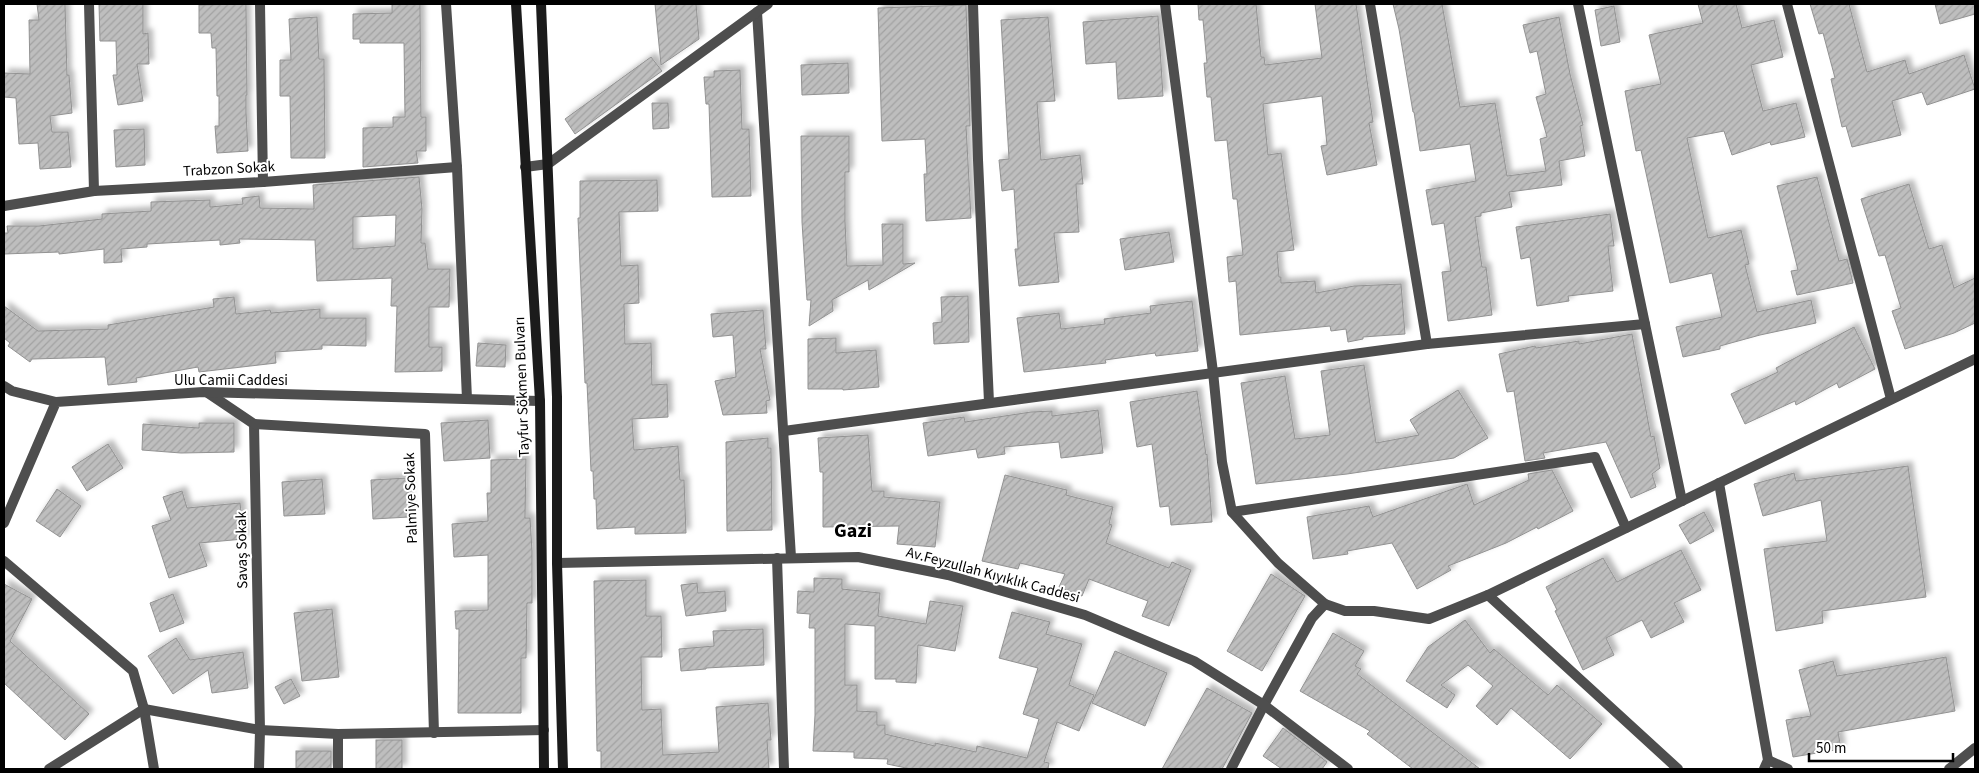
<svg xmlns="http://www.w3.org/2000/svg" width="1979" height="773" viewBox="0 0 1979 773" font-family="'Source Sans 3',sans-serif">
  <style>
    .building { fill: url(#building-hatch); stroke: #929292; fill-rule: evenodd; filter: url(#shadow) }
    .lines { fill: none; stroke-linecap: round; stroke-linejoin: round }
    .minor { stroke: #4e4e4e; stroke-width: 10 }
    .tertiary { stroke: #4e4e4e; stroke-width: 10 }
    .secondary { stroke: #1b1b1b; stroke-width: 10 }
    .labels { text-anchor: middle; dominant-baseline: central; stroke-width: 4; stroke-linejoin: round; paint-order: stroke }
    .street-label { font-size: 15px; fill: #000; stroke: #fff }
    .district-label { font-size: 20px; font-weight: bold; fill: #000; stroke: #fff }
  </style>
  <defs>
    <pattern id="building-hatch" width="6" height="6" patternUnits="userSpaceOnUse" patternTransform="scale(1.25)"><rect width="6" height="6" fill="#bebebe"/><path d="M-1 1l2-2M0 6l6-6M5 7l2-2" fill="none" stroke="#a2a2a2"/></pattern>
    <filter id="shadow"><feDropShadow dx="4.5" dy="-4.5" stdDeviation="2.5" flood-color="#0004"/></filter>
  </defs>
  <rect width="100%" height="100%" fill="#fff"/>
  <!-- building -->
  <g class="building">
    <polygon points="37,4 65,4 67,75 69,75 72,113 50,116 52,132 68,132 71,167 40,169 38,143 19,144 16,98 4,97 4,73 30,74 29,20 39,20"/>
    <polygon points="99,4 143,4 143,34 148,33 149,64 137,64 143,101 118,105 113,75 117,75 116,41 100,41"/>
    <polygon points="246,4 247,95 246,95 246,112 248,151 217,153 215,126 219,126 219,96 217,96 216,48 212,48 211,33 199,33 199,5"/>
    <polygon points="392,4 420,4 421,117 426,117 426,151 416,151 418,163 363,167 363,128 393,127 393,117 405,117 404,43 360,43 360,39 353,39 353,14 392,13"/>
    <polygon points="655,4 696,4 699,39 661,65"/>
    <polygon points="1198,4 1256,4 1261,57 1264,57 1265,65 1322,58 1315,4 1356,4 1373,122 1369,123 1377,165 1327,175 1321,146 1327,145 1322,96 1263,104 1268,155 1281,153 1294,250 1277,252 1279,277 1281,277 1281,283 1315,281 1316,293 1354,286 1401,284 1405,334 1363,337 1363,339 1348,342 1346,329 1331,331 1330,326 1240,335 1236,281 1229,282 1227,257 1243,255 1237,199 1233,199 1227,140 1215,141 1211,97 1207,97 1204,63 1207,63 1203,20 1199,20"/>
    <polygon points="1393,4 1442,4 1460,107 1495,103 1507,176 1546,171 1540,139 1547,137 1536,97 1546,94 1537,51 1530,53 1523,25 1559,17 1570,74 1583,125 1580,126 1585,156 1559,161 1562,185 1509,192 1512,207 1481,213 1481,216 1475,217 1482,267 1486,267 1492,315 1448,321 1442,272 1451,271 1444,223 1432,225 1426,190 1476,181 1470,144 1420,151 1414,112 1413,112 1399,29"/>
    <polygon points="1698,4 1736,4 1742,28 1774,20 1783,57 1751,65 1763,111 1796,103 1805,137 1771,145 1770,142 1732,155 1724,131 1687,138 1708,238 1741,230 1749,264 1745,265 1757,312 1811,300 1816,323 1760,335 1720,346 1720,349 1683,357 1676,327 1722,317 1712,273 1670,283 1641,150 1636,151 1625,91 1661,84 1649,35 1703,23"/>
    <polygon points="1810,4 1849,4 1867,72 1905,60 1909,74 1964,55 1975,89 1927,105 1922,92 1892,101 1901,135 1852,147 1846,126 1842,127 1831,79 1835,78 1823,33 1819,34"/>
    <polygon points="1935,4 1975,4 1975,14 1940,24"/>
    <polygon points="966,5 970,126 966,126 971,218 926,221 924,174 927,174 925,139 882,141 878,8"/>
    <polygon points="1614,6 1620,42 1601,46 1595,10"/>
    <polygon points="1158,16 1163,96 1118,99 1116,62 1086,64 1083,22"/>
    <polygon points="317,17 319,59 324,59 325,158 291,158 290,96 280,96 280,60 291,60 289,19"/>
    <polygon points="1048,17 1055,101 1037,102 1041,160 1080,155 1083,184 1076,184 1079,232 1054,233 1059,282 1019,286 1015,249 1018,249 1014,189 1002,191 999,160 1009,159 1001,20"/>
    <polygon points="651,57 662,71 575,134 565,119"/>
    <polygon points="848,63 849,93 802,95 801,65"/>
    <polygon points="740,70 742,129 749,129 751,196 712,197 709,104 706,104 704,77 714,77 714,71"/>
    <polygon points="652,103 668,103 669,128 653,129"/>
    <polygon points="144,129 145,165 116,167 114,130"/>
    <polygon points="801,136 849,136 849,172 845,172 845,221 847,266 883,265 882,224 903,224 903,264 915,263 869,290 868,280 832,300 833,311 809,326 811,300 807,300 802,222"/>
    <path d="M 419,177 L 422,209 L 421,243 L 425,243 L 428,269 L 450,269 L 449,307 L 429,307 L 429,347 L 442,347 L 442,371 L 395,372 L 397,306 L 391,306 L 392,278 L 317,281 L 315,240 L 239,239 L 240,243 L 220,245 L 220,240 L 147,244 L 147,247 L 121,249 L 122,262 L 104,263 L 104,249 L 59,254 L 59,252 L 4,254 L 4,233 L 8,233 L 7,226 L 39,226 L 102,219 L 102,214 L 151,211 L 151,202 L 210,200 L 210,207 L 243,204 L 242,198 L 259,196 L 260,208 L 314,209 L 313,185 ZM 396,215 L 395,246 L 353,249 L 353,217 Z"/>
    <polygon points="1817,177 1839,261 1847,259 1853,283 1797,295 1791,271 1798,270 1777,186"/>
    <polygon points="657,180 658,211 619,212 621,266 638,265 639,303 624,304 625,344 651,343 652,385 667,384 668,417 632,419 634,450 678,446 680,480 684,480 686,533 635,534 635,527 597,529 596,499 594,499 593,471 591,471 587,383 585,383 578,218 580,218 580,181"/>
    <polygon points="1909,184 1929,249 1942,245 1954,288 1975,278 1975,323 1954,333 1905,349 1892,311 1901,308 1885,255 1879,256 1861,199"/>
    <polygon points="1610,214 1614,246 1608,246 1613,291 1568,296 1569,301 1537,306 1530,257 1521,259 1516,227"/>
    <polygon points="1169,232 1174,262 1125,270 1120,239"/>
    <polygon points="968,296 969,342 934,344 933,323 942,322 941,297"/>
    <polygon points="234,297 236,314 270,310 271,313 320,309 320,318 366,318 366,346 322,345 322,349 275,352 276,363 199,372 198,367 136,378 137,382 108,385 105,357 32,359 30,362 8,346 10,343 4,338 4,306 38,331 108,329 108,325 214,307 213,299"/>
    <polygon points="1192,301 1198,351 1156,356 1155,353 1105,360 1106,363 1024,372 1017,318 1059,313 1061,329 1105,324 1104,319 1151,313 1150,306"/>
    <polygon points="763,310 766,349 760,349 770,400 766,401 767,413 723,415 715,381 736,377 733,335 713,337 711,314"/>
    <polygon points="1854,327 1875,369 1839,388 1837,383 1796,405 1795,401 1745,424 1731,394 1778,372 1776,368"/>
    <polygon points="1632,334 1651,437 1654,436 1660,468 1652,474 1656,487 1631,498 1606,442 1543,453 1545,458 1525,461 1514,391 1507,392 1499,354 1535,346 1536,348 1579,341 1579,344"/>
    <polygon points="836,338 836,353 876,350 879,387 843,390 843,389 808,389 808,339"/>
    <polygon points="478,343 506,345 505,367 476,366"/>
    <polygon points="1364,365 1376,443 1419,435 1410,420 1458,390 1488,438 1454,458 1347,474 1256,484 1241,383 1285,376 1295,439 1330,435 1321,371"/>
    <polygon points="1197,391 1206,455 1207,454 1212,522 1171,525 1169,506 1160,507 1152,444 1137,447 1130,402"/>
    <polygon points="1098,410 1103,453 1061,458 1059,442 1004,447 1005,454 978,458 976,449 928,456 923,423 964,417 965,422 1031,412 1052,411 1052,416"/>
    <polygon points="488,420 490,458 444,461 441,423"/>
    <polygon points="199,423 234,423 234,452 181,453 142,450 143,424 199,428"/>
    <polygon points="868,435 872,491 884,491 884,497 940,502 935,547 897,544 899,526 823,527 823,472 820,472 818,438"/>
    <polygon points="768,438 768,448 771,448 772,530 727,531 726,442"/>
    <polygon points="108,444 123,468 87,491 72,467"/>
    <polygon points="526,459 525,518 530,518 532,551 532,603 527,603 526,658 521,658 521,713 458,713 459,629 456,629 455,611 488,610 488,555 454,557 452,524 488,521 487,493 491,493 491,460"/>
    <polygon points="1908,466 1926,597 1822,611 1823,623 1776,631 1764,549 1827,541 1821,500 1763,516 1754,484 1794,473 1796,481"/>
    <polygon points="1552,470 1573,511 1538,529 1537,527 1506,543 1448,566 1451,570 1417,589 1392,543 1347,551 1348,554 1313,559 1307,517 1369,506 1373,517 1467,484 1474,505 1529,480 1528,474"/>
    <polygon points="1005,475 1067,490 1066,495 1113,507 1109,524 1112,525 1106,543 1169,568 1172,562 1191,570 1169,626 1142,616 1148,601 1089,579 1082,596 1059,587 1065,574 1020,563 1018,569 982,561"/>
    <polygon points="408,478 409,517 373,519 371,480"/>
    <polygon points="322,479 325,514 284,516 282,482"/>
    <polygon points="57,489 81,506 60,537 36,521"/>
    <polygon points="182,491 187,508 240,503 244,539 199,543 207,566 169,578 152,526 171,520 163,497"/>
    <polygon points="1704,512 1714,531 1690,544 1679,525"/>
    <polygon points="1681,550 1701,590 1674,603 1684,622 1651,638 1642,620 1606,638 1614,655 1583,670 1555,611 1557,610 1546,587 1603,558 1617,582"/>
    <polygon points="1271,574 1305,596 1262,671 1227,651"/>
    <polygon points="814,578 842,579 842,589 880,593 878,616 926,624 930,601 963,606 955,651 918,645 916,683 896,682 896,679 875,679 875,626 845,624 845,685 857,685 857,711 877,712 877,725 885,725 885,734 935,746 935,743 976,752 977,746 1027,758 1039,719 1023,714 1038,668 999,658 1012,612 1050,622 1046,634 1082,644 1069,685 1094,695 1079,731 1057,722 1044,762 1049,763 1048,769 911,769 887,764 888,759 854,758 854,752 813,751 815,715 815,628 809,628 810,614 797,613 798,591 814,592"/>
    <polygon points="646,580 646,616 661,616 662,657 641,657 642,710 661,709 663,755 719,752 716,707 768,703 771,740 767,740 769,769 601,769 601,751 597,751 594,581"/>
    <polygon points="697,583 698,593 725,591 726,611 686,616 681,585"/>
    <polygon points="4,584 32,599 10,641 89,714 65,740 4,683"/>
    <polygon points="173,594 184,623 160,632 150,603"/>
    <polygon points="332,609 339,677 302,681 294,613"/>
    <polygon points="1465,620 1490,653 1494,649 1548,695 1557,685 1602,724 1570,759 1511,708 1497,725 1476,706 1493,686 1468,665 1441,685 1455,695 1447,708 1406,681 1428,647"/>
    <polygon points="763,629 764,665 706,668 706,669 681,671 679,649 714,646 713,631"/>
    <polygon points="1333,633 1364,651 1355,666 1361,669 1357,674 1480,769 1413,769 1367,734 1370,731 1300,691"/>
    <polygon points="176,638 190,660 243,652 248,688 212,693 208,670 173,694 148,656"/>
    <polygon points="1115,651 1167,673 1145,726 1092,703"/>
    <polygon points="1946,657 1955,711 1838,732 1841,749 1793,757 1786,720 1811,716 1799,670 1833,661 1837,676"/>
    <polygon points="291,679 300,696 284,704 275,687"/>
    <polygon points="1207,688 1252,713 1222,769 1162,769"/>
    <polygon points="1283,728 1327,762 1322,769 1282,769 1263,756"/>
    <rect x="376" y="740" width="26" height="29"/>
    <rect x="296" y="751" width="35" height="18"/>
  </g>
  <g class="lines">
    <!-- minor -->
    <g class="minor">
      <polyline points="89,4 94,191"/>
      <polyline points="260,4 263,182"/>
      <polyline points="446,4 457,167 467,399"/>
      <polyline points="973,4 978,160 989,402"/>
      <polyline points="1165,4 1213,372 1222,462 1232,512 1278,563 1325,604"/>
      <polyline points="1370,4 1427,344"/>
      <polyline points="1578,4 1682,501"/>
      <polyline points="1787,4 1891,399"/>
      <polyline points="757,12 791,557"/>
      <polyline points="525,167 548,164 768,4"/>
      <polyline points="4,206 94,191 263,182 457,167"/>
      <polyline points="4,386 12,391 56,402"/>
      <polyline points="208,393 254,424 260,730 259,769"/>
      <polyline points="254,424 425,434 434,733"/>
      <polyline points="784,431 1427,344 1645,324"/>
      <polyline points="1719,483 1768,760 1764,769"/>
      <polyline points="1232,512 1595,457 1626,528"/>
      <polyline points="777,558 784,769"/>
      <polyline points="4,561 133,671 144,709 154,769"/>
      <polyline points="1488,595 1678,769"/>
      <polyline points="338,734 338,769"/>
      <polyline points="1768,760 1788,769"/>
      <polyline points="49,769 144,709 260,730 338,734 544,730"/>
      <polyline points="1231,769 1264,705 1312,618 1325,604 1345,611 1374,611 1429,619 1488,595 1975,359"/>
      <polyline points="1949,769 1975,748"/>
    </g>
    <!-- tertiary -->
    <g class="tertiary">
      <polyline points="4,523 56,402 203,392 540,401"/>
      <polyline points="557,563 858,557 948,575 1085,615 1194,661 1264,705 1348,769"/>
    </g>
    <!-- secondary -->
    <g class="secondary">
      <polyline points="516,4 540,401 544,769"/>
      <polyline points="541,4 557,397 557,563 563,769"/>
    </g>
  </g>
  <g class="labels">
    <!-- street labels -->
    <g class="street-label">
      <text transform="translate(229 169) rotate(-3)">Trabzon Sokak</text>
      <text x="231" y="380">Ulu Camii Caddesi</text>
      <text transform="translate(522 387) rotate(-92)">Tayfur Sökmen Bulvarı</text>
      <text transform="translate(411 498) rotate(-92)">Palmiye Sokak</text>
      <text transform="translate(242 550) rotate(-91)">Savaş Sokak</text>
      <text transform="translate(993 575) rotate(15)">Av.Feyzullah Kıyıklık Caddesi</text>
    </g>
    <!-- district labels -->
    <g class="district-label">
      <text x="853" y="531">Gazi</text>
    </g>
  </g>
  <!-- border -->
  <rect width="1979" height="773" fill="none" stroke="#000000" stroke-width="10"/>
  <!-- scale -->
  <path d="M1809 753v8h144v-8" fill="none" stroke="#000000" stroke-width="2.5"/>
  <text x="1816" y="753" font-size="15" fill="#000000" stroke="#ffffff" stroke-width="4" paint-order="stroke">50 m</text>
</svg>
